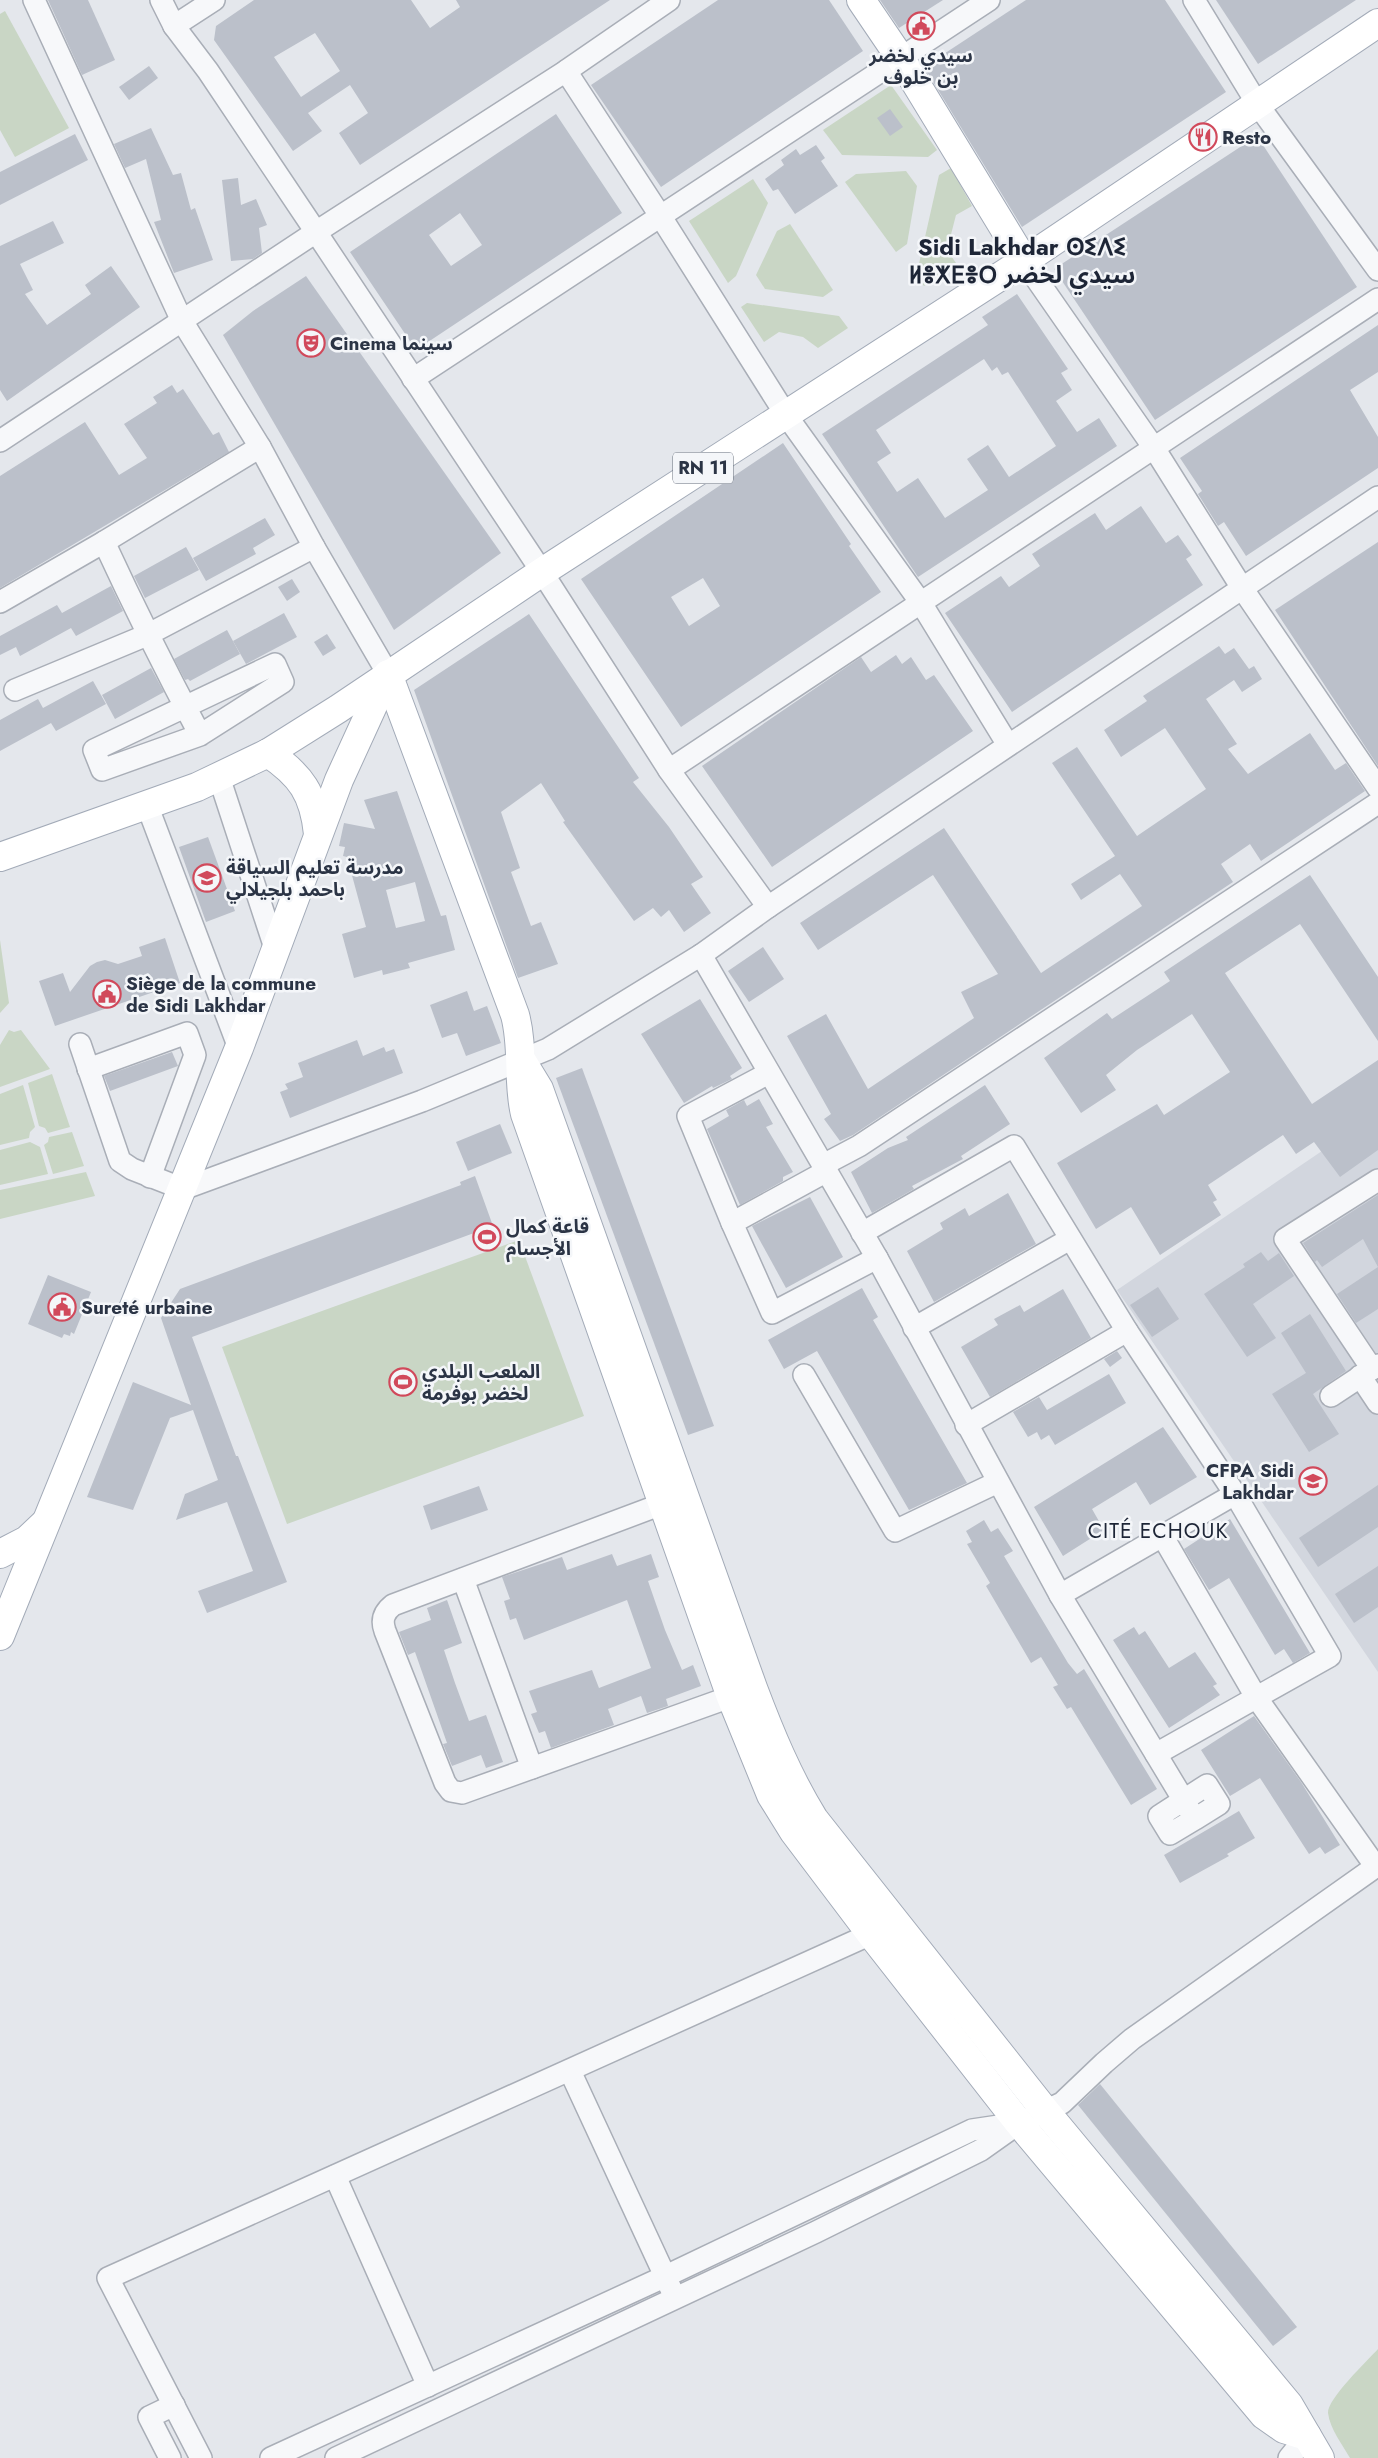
<svg xmlns="http://www.w3.org/2000/svg" width="1378" height="2458" viewBox="0 0 1378 2458" font-family="Jost,'Noto Sans Arabic','Noto Sans Tifinagh',sans-serif">
  <style>
    .built { fill: #d2d6de }
    .green { fill: #c9d6c5 }
    .building { fill: #bbc0ca; fill-rule: evenodd }
    .lines { fill: none; stroke-linecap: round; stroke-linejoin: round }
    .minor-casing { stroke: #a9aeb7; stroke-width: 24 }
    .major-casing { stroke: #a3abb8; stroke-width: 30 }
    .minor { stroke: #f7f8fa; stroke-width: 21 }
    .major { stroke: #fff; stroke-width: 28 }
    .labels { text-anchor: middle; dominant-baseline: central; stroke-width: 5; stroke-linejoin: round; paint-order: stroke }
    .shield { fill: #f4f6f9; stroke: #676e7b; stroke-width: 1 }
    .shield-label { font-size: 18px; font-weight: bold; fill: #2b3445 }
    .poi-label { font-size: 19px; font-weight: bold; fill: #2b3445; stroke: #f4f6f9; text-anchor: start }
    .quarter-label { font-size: 21px; letter-spacing: 1px; fill: #1d2536; stroke: #f4f6f9 }
    .district-label { font-size: 24px; font-weight: bold; fill: #1d2536; stroke: #f4f6f9 }
  </style>
  <rect width="100%" height="100%" fill="#e4e7ec"/>
  <!-- built -->
  <polygon class="built" points="1378,1113 1378,1672 1117,1290"/>
  <!-- green -->
  <g class="green">
    <polygon points="5,11 69,128 15,157 0,130 0,14"/>
    <polygon points="891,85 937,150 928,157 842,155 823,130"/>
    <polygon points="951,168 972,206 956,215 947,250 956,263 924,286 916,277 939,175"/>
    <polygon points="906,171 917,186 907,244 896,252 845,182 856,174"/>
    <polygon points="753,179 768,203 736,276 728,283 689,221"/>
    <polygon points="790,224 833,290 823,297 765,289 756,275 777,231"/>
    <polygon points="747,303 839,316 848,328 818,348 803,337 779,332 764,342 741,307"/>
    <polygon points="0,940 9,1003 0,1013"/>
    <polygon points="9,1030 14,1032 21,1030 50,1069 0,1087 0,1045"/>
    <polygon points="52,1074 70,1127 48,1133 45,1128 39,1126 28,1083"/>
    <polygon points="23,1085 35,1127 30,1132 29,1138 0,1145 0,1094"/>
    <polygon points="72,1132 84,1166 53,1174 44,1145 48,1142 49,1137"/>
    <polygon points="30,1142 40,1147 48,1174 0,1185 0,1150"/>
    <polygon points="86,1172 95,1196 0,1219 0,1190"/>
    <polygon points="519,1240 584,1416 287,1524 222,1347"/>
    <path d="M 1378,2349 L 1378,2458 L 1350,2458 C 1342,2444 1330,2429 1328,2413 C 1327,2399 1368,2360 1378,2349 Z"/>
  </g>
  <!-- building -->
  <g class="building">
    <polygon points="48,0 88,0 115,60 82,75"/>
    <path d="M 254,0 L 411,0 L 430,28 L 460,7 L 456,0 L 610,0 L 360,165 L 339,133 L 368,113 L 350,85 L 308,113 L 322,131 L 293,151 L 214,40 L 216,26 ZM 315,33 L 340,71 L 301,97 L 274,57 Z"/>
    <polygon points="718,0 829,0 863,51 661,187 591,85"/>
    <polygon points="880,0 943,0 899,28"/>
    <polygon points="1026,0 1165,0 1226,92 1022,227 924,67"/>
    <polygon points="1216,0 1356,0 1258,64"/>
    <polygon points="149,66 158,78 129,100 119,87"/>
    <polygon points="890,109 903,127 890,136 877,118"/>
    <path d="M 556,114 L 622,213 L 416,350 L 350,252 ZM 460,213 L 482,245 L 451,266 L 429,235 Z"/>
    <polygon points="151,128 173,175 181,173 191,210 195,208 213,260 174,273 154,222 161,220 146,159 125,168 114,144"/>
    <polygon points="75,134 88,160 0,205 0,172"/>
    <polygon points="1257,136 1357,287 1155,420 1054,269"/>
    <polygon points="816,145 825,158 821,161 838,186 795,214 778,189 773,191 765,179 784,165 781,160 796,149 800,155"/>
    <polygon points="238,178 241,205 256,199 267,225 259,228 262,253 253,259 231,261 222,180"/>
    <polygon points="53,221 64,243 20,264 33,290 25,294 47,325 91,294 85,285 111,266 140,307 7,401 0,390 0,246"/>
    <polygon points="306,276 501,553 394,630 223,335 253,311"/>
    <path d="M 1017,294 L 1068,369 L 1061,373 L 1072,390 L 1056,401 L 1077,432 L 1099,418 L 1117,446 L 918,577 L 822,434 L 988,325 L 982,317 ZM 984,359 L 992,371 L 997,367 L 1002,375 L 1008,372 L 1056,446 L 1009,477 L 988,445 L 967,459 L 988,490 L 945,518 L 918,478 L 897,492 L 877,462 L 891,453 L 876,430 Z"/>
    <polygon points="1378,325 1378,372 1350,390 1378,437 1378,468 1246,556 1224,522 1218,526 1198,494 1202,491 1180,458"/>
    <polygon points="172,385 177,393 183,389 213,435 219,432 229,452 0,588 0,476 85,422 119,475 147,458 124,424 157,403 153,397"/>
    <path d="M 783,443 L 851,544 L 849,546 L 881,592 L 681,727 L 581,579 ZM 703,578 L 720,606 L 689,626 L 671,597 Z"/>
    <polygon points="1141,506 1166,543 1178,535 1192,555 1186,559 1203,585 1012,712 945,613 1001,576 1009,587 1040,566 1032,554 1095,513 1106,530"/>
    <polygon points="265,518 275,535 253,548 256,554 206,581 193,558"/>
    <polygon points="1378,542 1378,766 1275,610"/>
    <polygon points="186,547 199,570 145,598 134,576"/>
    <polygon points="292,579 300,592 287,601 278,587"/>
    <polygon points="111,586 123,611 76,636 71,628 20,656 16,647 0,655 0,636 57,605 62,613"/>
    <polygon points="284,613 297,637 246,664 233,641"/>
    <polygon points="529,614 639,778 633,782 669,827 703,877 691,884 711,913 684,932 669,910 661,917 653,908 634,921 563,822 565,821 541,783 501,812 520,868 511,872 531,926 541,922 558,964 518,978 414,690"/>
    <polygon points="227,630 240,654 190,681 188,679 185,680 174,659"/>
    <polygon points="327,634 336,648 323,656 314,642"/>
    <polygon points="1219,646 1225,654 1234,648 1249,669 1254,666 1262,679 1242,692 1234,680 1206,699 1237,744 1228,749 1248,774 1310,733 1335,770 1346,763 1365,791 1261,861 1250,844 1221,864 1233,882 853,1135 840,1141 824,1119 831,1114 787,1036 826,1014 868,1089 974,1018 961,992 998,974 933,875 818,950 800,923 944,828 1041,973 1142,906 1120,874 1081,900 1071,884 1115,856 1052,763 1077,747 1137,836 1206,789 1165,728 1121,757 1104,730 1147,701 1143,696"/>
    <polygon points="896,655 902,664 911,657 926,680 934,675 973,731 772,867 702,766 861,657 871,672"/>
    <polygon points="151,668 164,692 115,719 102,695"/>
    <polygon points="93,681 106,704 56,731 51,723 0,751 0,720 38,699 43,708"/>
    <path d="M 397,791 L 441,916 L 446,915 L 455,950 L 408,963 L 410,968 L 383,975 L 382,970 L 354,978 L 342,934 L 366,927 L 347,857 L 343,856 L 345,847 L 339,846 L 344,823 L 375,829 L 364,800 ZM 415,882 L 425,921 L 396,928 L 386,890 Z"/>
    <polygon points="208,837 235,911 206,922 179,847"/>
    <polygon points="1310,875 1378,977 1378,1041 1300,924 1225,973 1312,1104 1378,1060 1378,1150 1340,1177 1314,1142 1296,1154 1283,1135 1208,1185 1217,1200 1213,1202 1221,1215 1160,1255 1131,1207 1096,1229 1057,1163 1157,1104 1164,1115 1230,1072 1192,1014 1137,1050 1106,1075 1116,1090 1081,1113 1044,1058 1107,1013 1112,1019 1170,981 1164,972"/>
    <polygon points="165,938 180,983 55,1026 39,981 63,973 70,992 90,966 97,962 105,960 118,964 142,956 139,947"/>
    <polygon points="763,947 784,979 749,1002 728,971"/>
    <polygon points="467,991 474,1011 487,1006 501,1043 466,1056 457,1033 442,1038 430,1005"/>
    <polygon points="700,999 742,1068 730,1076 732,1079 713,1088 712,1086 684,1103 641,1034"/>
    <polygon points="357,1040 363,1056 384,1047 386,1052 394,1049 403,1073 290,1118 280,1092 288,1089 285,1084 303,1077 298,1063"/>
    <polygon points="172,1052 178,1066 110,1091 104,1076"/>
    <polygon points="582,1068 714,1426 688,1435 556,1078"/>
    <polygon points="985,1085 1010,1124 961,1156 963,1159 912,1186 914,1189 872,1213 851,1172 888,1148 908,1140 906,1137"/>
    <polygon points="759,1099 773,1124 766,1127 793,1172 783,1177 783,1181 740,1205 707,1129 729,1116 726,1110 744,1100 747,1106"/>
    <polygon points="500,1124 512,1153 468,1171 456,1142"/>
    <polygon points="475,1176 493,1226 192,1337 236,1456 238,1456 287,1582 207,1613 198,1591 253,1571 227,1502 176,1520 185,1494 218,1480 193,1410 170,1418 133,1510 87,1497 133,1382 191,1405 161,1318 180,1289 461,1185 460,1182"/>
    <polygon points="1008,1193 1036,1244 934,1302 907,1251 943,1229 940,1223 965,1208 969,1216"/>
    <polygon points="1378,1195 1378,1309 1356,1323 1337,1294 1378,1267 1363,1239 1322,1267 1317,1260 1315,1262 1303,1243"/>
    <polygon points="810,1197 843,1257 786,1288 752,1226"/>
    <polygon points="1261,1252 1268,1261 1279,1253 1294,1276 1253,1304 1276,1338 1247,1357 1204,1294 1245,1267 1243,1264"/>
    <polygon points="48,1275 91,1292 74,1334 71,1332 70,1336 64,1334 62,1338 28,1324"/>
    <polygon points="1158,1287 1179,1319 1152,1337 1130,1305"/>
    <polygon points="862,1288 878,1317 873,1320 967,1483 909,1510 817,1351 784,1369 768,1340"/>
    <polygon points="1063,1289 1091,1338 990,1397 961,1347 998,1325 994,1319 1020,1305 1024,1312"/>
    <polygon points="1310,1314 1346,1371 1313,1394 1339,1434 1309,1452 1272,1394 1306,1373 1281,1333"/>
    <polygon points="1117,1351 1122,1358 1110,1367 1104,1359"/>
    <polygon points="1109,1374 1126,1403 1055,1445 1049,1435 1041,1440 1037,1432 1028,1437 1013,1412 1039,1397 1047,1410"/>
    <polygon points="1163,1427 1197,1477 1150,1505 1136,1482 1092,1509 1104,1530 1063,1556 1034,1507"/>
    <polygon points="1378,1485 1378,1527 1318,1567 1299,1538"/>
    <polygon points="479,1486 488,1510 431,1530 423,1506"/>
    <polygon points="1230,1519 1310,1653 1293,1663 1284,1649 1275,1655 1229,1578 1209,1590 1184,1549"/>
    <polygon points="984,1520 991,1532 998,1528 1013,1551 1004,1556 1068,1663 1077,1674 1084,1669 1157,1789 1131,1805 1071,1707 1067,1709 1053,1687 1058,1685 1041,1657 1031,1663 986,1586 990,1583 967,1544 972,1542 966,1531"/>
    <polygon points="612,1554 617,1566 651,1554 659,1577 648,1581 665,1630 682,1670 693,1665 701,1686 666,1699 668,1706 647,1713 641,1696 608,1709 614,1725 551,1748 545,1731 539,1733 531,1714 537,1712 529,1691 592,1670 599,1688 651,1668 627,1600 524,1640 516,1618 510,1620 504,1601 510,1599 502,1577 562,1557 567,1570"/>
    <polygon points="1378,1566 1378,1607 1354,1623 1335,1594"/>
    <polygon points="447,1600 462,1643 444,1650 455,1683 469,1721 486,1715 503,1762 486,1768 481,1755 452,1766 443,1744 447,1743 415,1652 408,1655 399,1632 431,1620 427,1608"/>
    <polygon points="1134,1627 1139,1635 1145,1631 1169,1668 1195,1652 1217,1684 1213,1686 1220,1695 1169,1728 1113,1640"/>
    <polygon points="1254,1716 1301,1782 1340,1845 1325,1854 1320,1847 1309,1854 1260,1778 1230,1796 1201,1750"/>
    <polygon points="1239,1811 1255,1838 1227,1854 1229,1856 1180,1883 1164,1855"/>
    <polygon points="1100,2084 1297,2327 1273,2346 1078,2105"/>
  </g>
  <g class="lines">
    <!-- minor casing -->
    <g class="minor-casing">
      <g id="minor">
        <polyline points="34,0 182,321 260,447 314,547 388,674"/>
        <polyline points="161,0 174,26 208,71 316,232 542,572 669,770 768,907"/>
        <polyline points="1194,0 1258,105 1378,270"/>
        <polyline points="174,26 214,0"/>
        <polyline points="566,71 661,217 786,415 921,603 1008,745"/>
        <polyline points="1024,261 1154,448 1242,588 1378,788"/>
        <polyline points="413,379 989,0"/>
        <polyline points="0,441 316,232 566,71 669,0"/>
        <path d="M 104,542 C 134,607 166,671 200,735 L 283,682 L 275,664 L 94,750 L 102,770 L 200,735"/>
        <polyline points="0,602 104,542 260,447"/>
        <polyline points="15,690 147,635 314,547"/>
        <polyline points="669,770 1378,299"/>
        <polyline points="219,777 276,951"/>
        <polyline points="147,805 239,1048"/>
        <polyline points="701,955 877,1258 1060,1595 1195,1819 1170,1834 1159,1816 1207,1785 1219,1804 1195,1819"/>
        <polyline points="80,1044 120,1161 132,1169 183,1189 422,1101 548,1049 701,955 768,907 1378,497"/>
        <polyline points="88,1069 187,1033 195,1055 150,1177"/>
        <polyline points="823,1165 859,1146 1378,803"/>
        <polyline points="827,1171 732,1223 772,1313 877,1258"/>
        <polyline points="732,1223 688,1116 769,1073"/>
        <polyline points="862,1233 1014,1146 1127,1331 1235,1494 1330,1656 1156,1754"/>
        <polyline points="914,1328 1070,1239"/>
        <polyline points="1372,1369 1285,1239 1378,1180"/>
        <polyline points="804,1375 895,1531 998,1482"/>
        <polyline points="1360,1376 1378,1403"/>
        <polyline points="1331,1396 1378,1365"/>
        <polyline points="966,1425 1127,1331"/>
        <path d="M 662,1504 L 393,1605 C 384,1612 381,1620 385,1631 L 445,1783 L 451,1791 L 462,1793 L 744,1692"/>
        <polyline points="1163,1537 1256,1697 1376,1867"/>
        <polyline points="463,1579 532,1768"/>
        <polyline points="1060,1595 1235,1494"/>
        <polyline points="570,2071 671,2289"/>
        <polyline points="335,2176 428,2386"/>
        <polyline points="170,2458 149,2417 174,2405"/>
        <polyline points="201,2458 108,2278 871,1934"/>
        <polyline points="271,2458 666,2276 972,2130 1019,2123"/>
        <polyline points="336,2458 816,2232 981,2150 1019,2123 1062,2103 1104,2063 1132,2039 1378,1865"/>
        <polyline points="1289,2458 1307,2436"/>
      </g>
    </g>
    <!-- major casing -->
    <g class="major-casing">
      <g id="major">
        <polyline points="861,0 901,59 1024,261"/>
        <path d="M 388,674 L 515,1015 C 524,1048 517,1081 525,1114 L 731,1697 L 771,1795 L 794,1832 L 871,1934 L 1019,2123 L 1264,2415 L 1284,2429 L 1307,2436"/>
        <path d="M 268,753 C 301,775 314,794 318,834"/>
        <polyline points="0,857 197,787 268,753 338,709 542,572 1024,261 1378,23"/>
        <path d="M 522,1061 L 539,1089 L 753,1688 C 770,1733 788,1777 814,1819 L 1046,2112 L 1289,2405 L 1320,2458"/>
        <polyline points="0,1554 27,1540 44,1524"/>
        <polyline points="0,1636 239,1048 339,780 387,675"/>
      </g>
    </g>
    <!-- minor -->
    <use href="#minor" class="minor"/>
    <!-- major -->
    <use href="#major" class="major"/>
  </g>
  <!-- icons -->
  <defs>
    <g id="civic-ring" transform="scale(1.4375)"><circle r="9.5" fill="#f4f6f9" stroke="#d1495b" stroke-width="1.5"/><path d="M-.6-6.5H3V-4.5H.6V-3L4-1V1h2V6H-6V1h2V-1L-.6-3ZM-1.2 2.5V6h2.4V2.5Z" fill="#d1495b"/></g>
    <g id="restaurant-ring" transform="scale(1.4375)"><circle r="9.5" fill="#f4f6f9" stroke="#d1495b" stroke-width="1.5"/><path d="M-5-6h1v4h1v-4h1v4h1v-4h1v5L-1.5 .5V6h-2V.5L-5-1ZM5-6V6H3V1.5H1.5Q1.5-4 5-6Z" fill="#d1495b"/></g>
    <g id="theatre-ring" transform="scale(1.4375)"><circle r="9.5" fill="#f4f6f9" stroke="#d1495b" stroke-width="1.5"/><path d="M-5-5.5Q0-4 5-5.5V0Q5 5 0 6Q-5 5-5 0ZM-3.3-2.5H-1v1.5H-3.3ZM1-2.5H3.3v1.5H1ZM-2.8 1Q0 5.5 2.8 1Z" fill="#d1495b"/></g>
    <g id="school-ring" transform="scale(1.4375)"><circle r="9.5" fill="#f4f6f9" stroke="#d1495b" stroke-width="1.5"/><path d="M0-5L7-2L0 1L-7-2ZM-4 1L0 2.5L4 1V4Q0 6-4 4Z" fill="#d1495b"/></g>
    <g id="stadium-ring" transform="scale(1.4375)"><circle r="9.5" fill="#f4f6f9" stroke="#d1495b" stroke-width="1.5"/><path d="M0-5a6.5 5 0 1 0 0 10a6.5 5 0 1 0 0-10ZM-3.5-1.8h7v3.6h-7Z" fill="#d1495b"/></g>
    <g id="university-ring" transform="scale(1.4375)"><circle r="9.5" fill="#f4f6f9" stroke="#d1495b" stroke-width="1.5"/><path d="M0-5L7-2L0 1L-7-2ZM-4 1L0 2.5L4 1V4Q0 6-4 4Z" fill="#d1495b"/></g>
  </defs>
  <g fill-rule="evenodd">
    <use href="#civic-ring" x="921" y="26"/>
    <use href="#restaurant-ring" x="1203" y="137"/>
    <use href="#theatre-ring" x="311" y="343"/>
    <use href="#school-ring" x="207" y="878"/>
    <use href="#civic-ring" x="107" y="994"/>
    <use href="#stadium-ring" x="487" y="1237"/>
    <use href="#civic-ring" x="62" y="1307"/>
    <use href="#stadium-ring" x="403" y="1382"/>
    <use href="#university-ring" x="1313" y="1481"/>
  </g>
  <g class="labels">
    <!-- shield labels -->
    <rect class="shield" x="673" y="452.5" width="60" height="31" rx="4"/>
    <g class="shield-label">
      <text x="703" y="468">RN 11</text>
    </g>
    <!-- poi labels -->
    <g class="poi-label">
      <text x="921" y="55" text-anchor="middle">سيدي لخضر<tspan x="921" dy="22">بن خلوف</tspan></text>
      <text x="1222" y="137">Resto</text>
      <text x="330" y="343">Cinema سينما</text>
      <text x="226" y="867">مدرسة تعليم السياقة<tspan x="226" dy="22">باحمد بلجيلالي</tspan></text>
      <text x="126" y="983">Siège de la commune<tspan x="126" dy="22">de Sidi Lakhdar</tspan></text>
      <text x="506" y="1226">قاعة كمال<tspan x="506" dy="22">الأجسام</tspan></text>
      <text x="81" y="1307">Sureté urbaine</text>
      <text x="422" y="1371">الملعب البلدي<tspan x="422" dy="22">لخضر بوفرمة</tspan></text>
      <text x="1294" y="1470" text-anchor="end">CFPA Sidi<tspan x="1294" dy="22">Lakhdar</tspan></text>
    </g>
    <!-- quarter labels -->
    <g class="quarter-label">
      <text x="1158" y="1531">CITÉ ECHOUK</text>
    </g>
    <!-- district labels -->
    <g class="district-label">
      <text x="1022" y="246">Sidi Lakhdar ⵙⵉⴷⵉ<tspan x="1022" dy="28">ⵍⴻⵅⴹⴻⵔ سيدي لخضر</tspan></text>
    </g>
  </g>
</svg>
